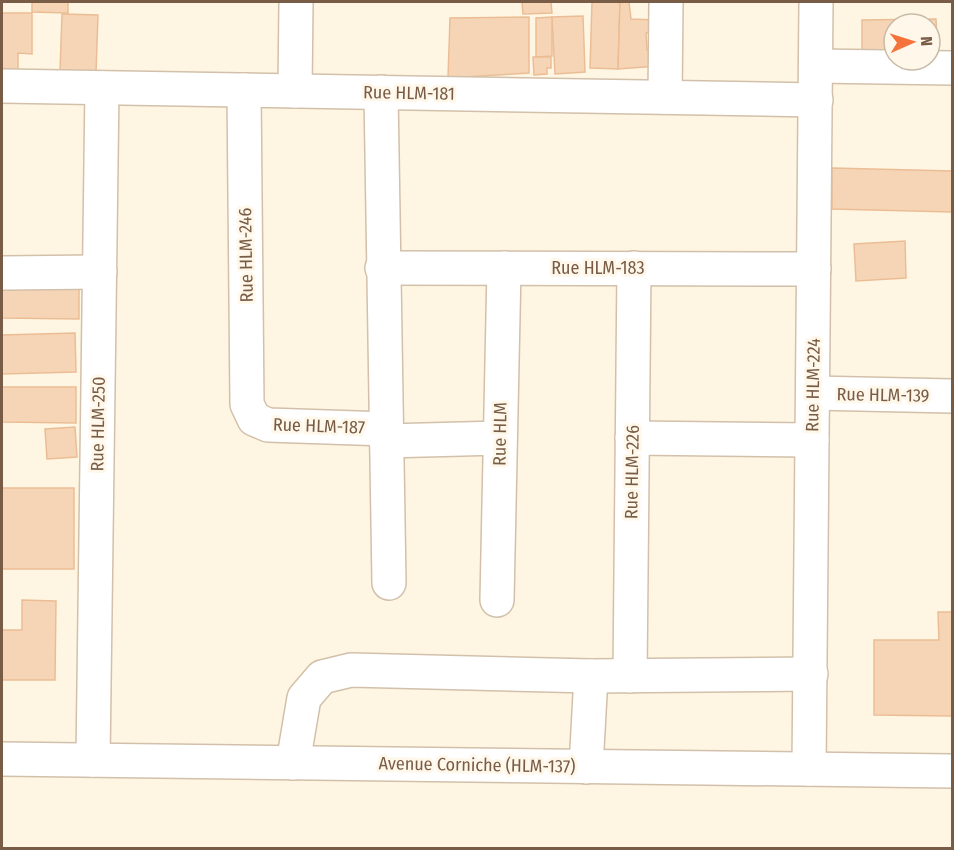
<svg xmlns="http://www.w3.org/2000/svg" width="954" height="850" viewBox="0 0 954 850" font-family="'Fira Sans Condensed',sans-serif">
  <style>
    .building { fill: #f6d5b7; stroke: #ebbd95; stroke-width: 1.5 }
    .lines { fill: none; stroke-linecap: round; stroke-linejoin: round }
    .minor-casing { stroke: #d2c0aa; stroke-width: 36 }
    .minor { stroke: #fff; stroke-width: 33 }
    .labels { text-anchor: middle; dominant-baseline: central; stroke-width: 6; stroke-linejoin: round; paint-order: stroke }
    .street-label { font-size: 18px; fill: #785c46; stroke: #fff8ea }
  </style>
  <rect width="100%" height="100%" fill="#fef6e2"/>
  <!-- building -->
  <g class="building">
    <polygon points="32,2 68,2 68,13 32,12"/>
    <polygon points="522,2 551,2 552,13 523,14"/>
    <polygon points="592,2 620,2 618,69 590,68"/>
    <polygon points="620,2 629,2 631,19 657,20 658,32 646,33 647,50 656,50 658,66 618,69"/>
    <polygon points="2,13 32,13 32,54 18,53 18,71 2,71"/>
    <polygon points="62,14 98,15 96,73 60,71"/>
    <polygon points="583,16 585,72 555,74 552,17"/>
    <polygon points="529,17 529,73 448,78 450,18"/>
    <polygon points="552,17 552,56 536,57 536,18"/>
    <polygon points="936,19 937,40 930,40 930,24 894,24 894,53 862,53 862,20"/>
    <polygon points="533,57 551,57 551,68 547,68 547,74 534,75"/>
    <polygon points="832,168 952,171 952,212 832,209"/>
    <polygon points="905,241 906,278 856,281 854,244"/>
    <polygon points="2,282 79,282 79,319 2,318"/>
    <polygon points="75,333 76,372 2,374 2,335"/>
    <polygon points="2,387 76,387 76,423 2,422"/>
    <polygon points="75,427 77,457 47,459 45,429"/>
    <rect x="2" y="488" width="72" height="81"/>
    <polygon points="22,600 56,601 55,680 2,680 2,630 22,630"/>
    <polygon points="938,612 952,612 952,716 874,715 874,640 939,640"/>
  </g>
  <g class="lines">
    <!-- minor casing -->
    <g class="minor-casing">
      <g id="minor">
        <polyline points="816,66 952,68"/>
        <polyline points="2,86 816,100"/>
        <polyline points="244,90 247,404 254,419 268,425 386,429"/>
        <polyline points="295,91 296,2"/>
        <polyline points="381,92 389,583"/>
        <polyline points="665,97 666,2"/>
        <polyline points="382,268 814,269"/>
        <polyline points="2,273 100,272"/>
        <polyline points="813,393 952,396"/>
        <polyline points="632,438 812,440"/>
        <polyline points="386,441 500,438"/>
        <polyline points="497,600 504,268"/>
        <polyline points="630,676 634,268"/>
        <polyline points="2,759 952,771"/>
        <polyline points="93,760 102,88"/>
        <polyline points="293,763 304,698 322,677 351,670 591,676 811,674"/>
        <polyline points="586,767 591,676"/>
        <polyline points="809,769 816,2"/>
      </g>
    </g>
    <!-- minor -->
    <use href="#minor" class="minor"/>
  </g>
  <g class="labels">
    <!-- street labels -->
    <g class="street-label">
      <text transform="translate(409 93) rotate(1)">Rue HLM-181</text>
      <text transform="translate(246 255) rotate(-91)">Rue HLM-246</text>
      <text x="598" y="268">Rue HLM-183</text>
      <text transform="translate(813 385) rotate(-89)">Rue HLM-224</text>
      <text transform="translate(883 395) rotate(1)">Rue HLM-139</text>
      <text transform="translate(98 424) rotate(-89)">Rue HLM-250</text>
      <text transform="translate(319 426) rotate(2)">Rue HLM-187</text>
      <text transform="translate(500 434) rotate(-89)">Rue HLM</text>
      <text transform="translate(632 472) rotate(-89)">Rue HLM-226</text>
      <text transform="translate(477 765) rotate(1)">Avenue Corniche (HLM-137)</text>
    </g>
  </g>
  <!-- border -->
  <rect width="954" height="850" fill="none" stroke="#785c46" stroke-width="6"/>
  <!-- north arrow -->
  <g transform="translate(912 42) rotate(87)"><circle r="28" fill="#fff8ea" stroke="#c9baa8" stroke-width="1.5"/>
  <path d="M0-4.5L10 22L0 15L-10 22Z" fill="#f4733b"/>
  <text y="-9" font-size="16" font-weight="bold" text-anchor="middle" fill="#785c46">N</text>
  </g>
</svg>
